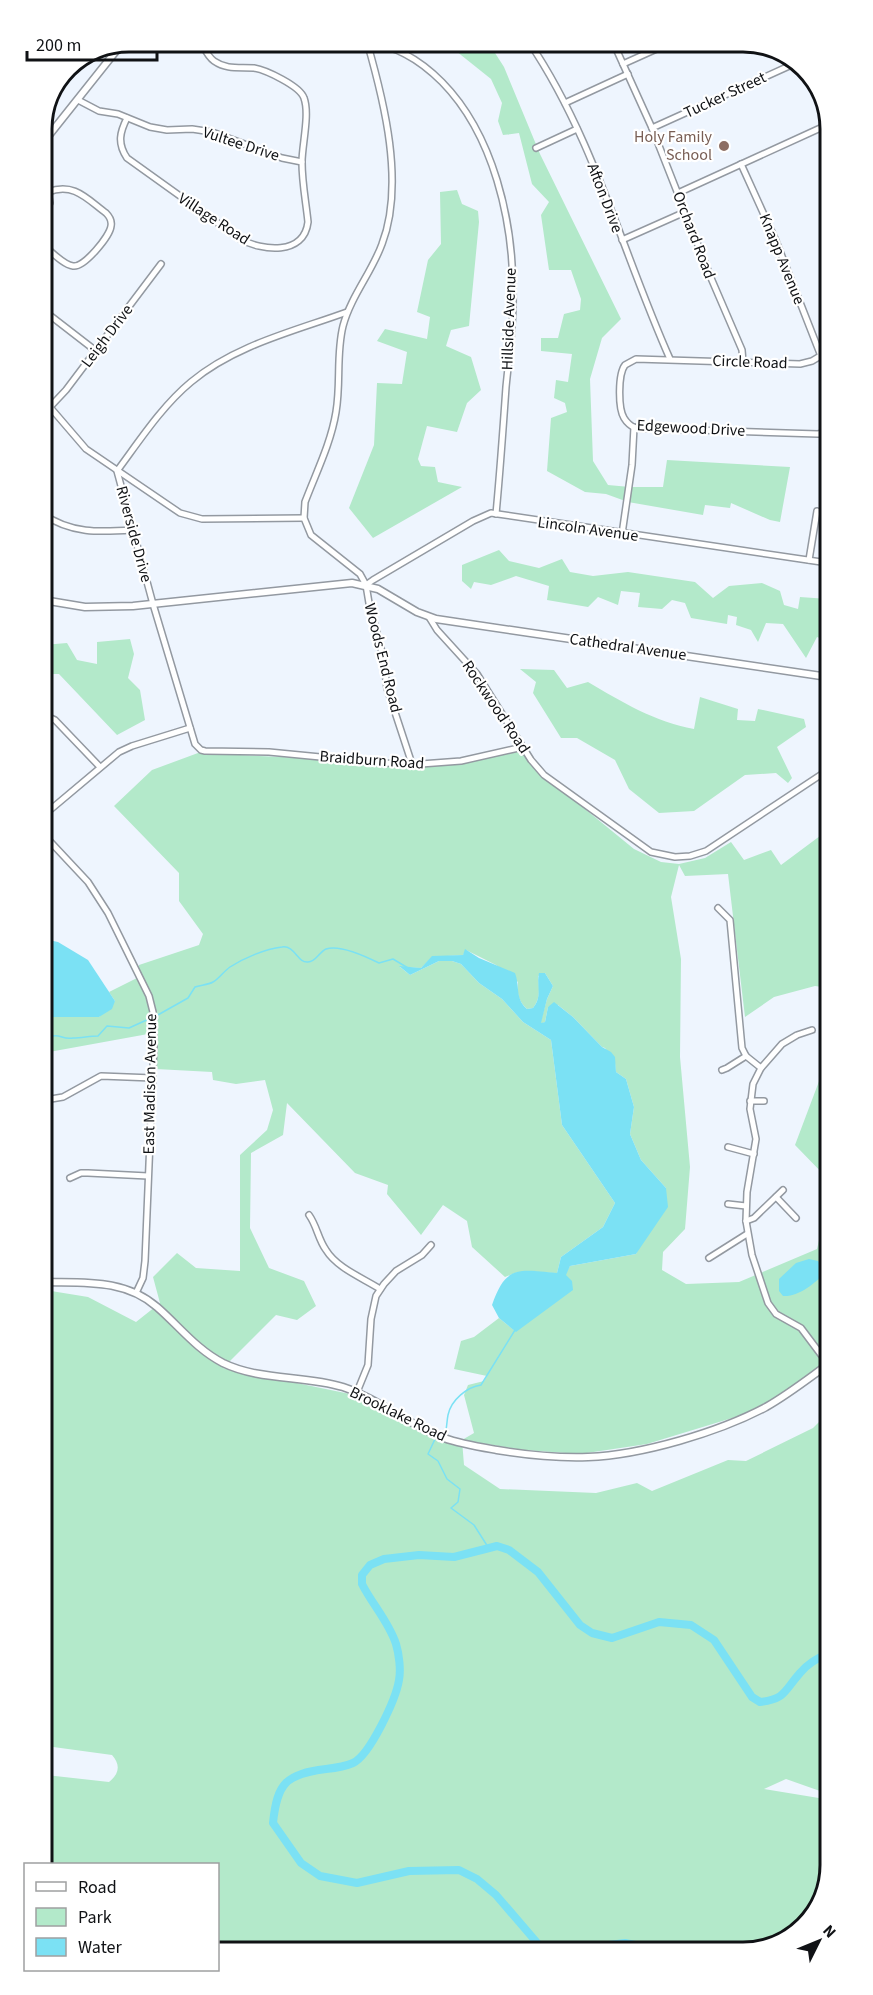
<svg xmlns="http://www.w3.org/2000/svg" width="873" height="1995" viewBox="0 0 873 1995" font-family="'Source Sans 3',sans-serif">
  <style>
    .green { fill: #b3e9ca; fill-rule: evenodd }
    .water { fill: #7be1f4 }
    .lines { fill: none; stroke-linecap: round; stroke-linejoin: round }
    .stream { stroke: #7be1f4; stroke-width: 1.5 }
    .river { stroke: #7be1f4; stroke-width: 8 }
    .minor-casing { stroke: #9399a1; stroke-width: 8 }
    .tertiary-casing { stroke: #9399a1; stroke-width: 9 }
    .minor { stroke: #fff; stroke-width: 5 }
    .tertiary { stroke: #fff; stroke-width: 6 }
    .education-dot { fill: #8d6e63; stroke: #fff; stroke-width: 2 }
    .labels { text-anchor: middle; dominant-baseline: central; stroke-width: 4.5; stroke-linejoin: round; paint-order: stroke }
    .street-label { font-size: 16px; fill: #101215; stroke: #fff }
    .education-label { font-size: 16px; fill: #785e54; stroke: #fff; text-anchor: end }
    .rim { fill: none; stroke: #101215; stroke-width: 3 }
  </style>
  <rect width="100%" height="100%" fill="#eef5fe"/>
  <!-- green -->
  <g class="green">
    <polygon points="456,42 488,42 504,67 540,154 621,319 602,338 590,379 593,461 608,485 630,487 663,487 667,460 790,467 780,522 770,520 731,503 730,508 705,505 703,515 628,502 606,494 585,492 547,471 551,418 567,412 565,403 554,398 556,380 568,382 572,354 541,351 541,338 558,338 564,314 580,310 581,299 571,270 549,270 541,215 549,202 532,184 519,133 503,135 498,121 502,103 491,79 451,47"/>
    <polygon points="457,190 462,204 478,211 479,222 469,326 451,330 446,346 471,357 481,390 467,403 457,432 427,426 418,459 421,466 435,467 438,482 462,487 373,538 349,508 374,445 377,383 402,384 407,352 377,341 385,329 427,339 430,317 417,312 428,260 441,244 440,192"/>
    <polygon points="499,550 509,561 539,568 562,559 570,572 593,576 628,572 695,582 713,598 729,586 762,583 780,591 784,605 798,609 800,597 828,599 828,641 817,637 806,658 783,624 766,623 758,642 751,630 736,625 737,617 728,615 727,624 691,618 685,603 672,600 662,609 638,607 640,593 621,591 618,605 598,597 588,607 547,600 549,586 516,576 491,585 474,582 471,589 462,581 462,565"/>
    <polygon points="130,639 134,654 128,678 140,690 145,720 117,735 59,674 44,674 43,645 67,643 77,660 97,664 97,642"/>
    <path d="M 520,669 L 554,670 L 567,688 L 588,682 C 622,702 655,722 694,729 L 700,697 L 738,709 L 737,720 L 755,721 L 758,709 L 804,719 L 806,727 L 777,747 L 792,778 L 788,783 L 776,773 L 745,775 L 694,811 L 659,813 L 629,789 L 615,760 L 577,738 L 561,738 L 533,693 L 536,682 Z"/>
    <path d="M 523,747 L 547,778 L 634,849 L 661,862 L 679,864 L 705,858 L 731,842 L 744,860 L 771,850 L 781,865 L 828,830 L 829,988 L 815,986 L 774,997 L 745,1017 L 728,874 L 685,876 L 679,865 L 671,897 L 681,959 L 680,1057 L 690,1167 L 685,1229 L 663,1252 L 662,1270 L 686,1284 L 739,1282 L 817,1249 L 821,1232 L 829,1223 L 830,1358 L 780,1395 L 742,1415 L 647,1444 L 580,1454 L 524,1450 L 462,1440 L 464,1465 L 500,1489 L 596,1493 L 637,1483 L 652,1491 L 728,1460 L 746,1461 L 813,1428 L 830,1411 L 831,1780 L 820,1791 L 786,1779 L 764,1789 L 831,1800 L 831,1866 L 813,1919 L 771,1948 L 218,1952 L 218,1864 L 46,1864 L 46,1775 L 109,1782 C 119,1774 121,1765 112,1755 L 46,1746 L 45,1290 L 88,1297 L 136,1322 L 160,1303 L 153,1277 L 177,1253 L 196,1268 L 240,1271 L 240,1155 L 267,1130 L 273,1110 L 265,1080 L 236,1084 L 213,1080 L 212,1072 L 156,1069 L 155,1040 L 148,1034 L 49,1052 L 44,1051 L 44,1017 L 99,1017 L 115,1001 L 109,992 L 137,978 L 139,965 L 199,945 L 203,934 L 179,901 L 179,873 L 114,806 L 152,770 L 198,753 L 432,764 ZM 466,950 L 496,965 L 518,982 C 517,993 518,1001 527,1009 L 533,1008 C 541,998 539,988 538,976 L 545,973 L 553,986 L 547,999 L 540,1024 L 545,1022 L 548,1007 L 558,1005 L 573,1017 L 602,1047 L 605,1048 L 615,1063 L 616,1072 L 626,1079 L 634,1107 L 630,1134 L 641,1160 L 666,1188 L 636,1254 L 570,1266 L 565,1275 L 515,1331 L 499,1318 L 474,1337 L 461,1341 L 454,1369 L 487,1376 L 484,1381 L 468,1385 L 464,1395 L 474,1433 L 462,1440 L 438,1440 L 350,1394 L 223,1368 L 276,1315 L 297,1320 L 316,1306 L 304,1281 L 269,1268 L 250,1228 L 251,1153 L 283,1135 L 287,1103 L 355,1173 L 388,1185 L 387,1194 L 421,1235 L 443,1205 L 467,1221 L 472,1247 L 505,1277 L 518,1272 L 557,1273 L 561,1257 L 603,1227 L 615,1203 L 562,1125 L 551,1040 L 523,1022 L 502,999 L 479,983 L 461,964 L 452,961 L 439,961 L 410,975 L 400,967 L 421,968 L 432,957 L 463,955 Z"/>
    <polygon points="829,1073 829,1118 819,1133 822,1153 829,1155 828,1179 795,1145 821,1076"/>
  </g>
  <!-- water -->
  <g class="water">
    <polygon points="44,939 58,942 88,960 115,1001 112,1009 99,1017 44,1017"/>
    <path d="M 465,949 L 479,958 L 515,973 C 520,986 515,999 527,1009 L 533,1008 C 543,996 536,985 539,973 L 545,973 L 553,986 L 547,999 L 541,1023 L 545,1022 L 548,1007 L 554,1002 L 573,1017 L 602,1047 L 611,1052 L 615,1057 L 616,1072 L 626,1079 L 634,1107 L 630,1134 L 641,1160 L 666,1188 L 668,1207 L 636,1254 L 570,1266 L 566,1275 L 572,1281 L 573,1290 L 516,1332 L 499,1318 L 492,1305 C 506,1264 519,1270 557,1273 L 561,1257 L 603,1227 L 615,1203 L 562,1125 L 551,1040 L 523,1022 L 502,999 L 479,983 L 461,964 L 452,961 L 439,961 L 410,975 L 399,966 L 421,968 L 432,956 L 463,955 Z"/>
    <path d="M 809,1259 L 818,1261 L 826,1272 C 815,1283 799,1297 783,1296 L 779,1291 L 779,1279 L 796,1263 Z"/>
  </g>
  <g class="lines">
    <!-- stream -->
    <g class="stream">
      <path d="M 156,1016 L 188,998 L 195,987 C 200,985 208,985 213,982 C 219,979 224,971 230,967 C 244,958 265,949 282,947 C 295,945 297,963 308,962 C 316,962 319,952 326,949 C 340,944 367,957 379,963 L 393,959 L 408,968"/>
      <path d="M 44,1038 C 62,1032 60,1040 73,1038 C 82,1038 89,1036 98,1036 L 107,1026 L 129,1028 L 151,1018"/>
      <path d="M 440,1434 L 446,1430 C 447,1424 447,1420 448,1415 C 451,1400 467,1387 481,1385 L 515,1330"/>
      <polyline points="436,1437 428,1454 438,1461 447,1479 460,1489 458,1502 451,1508 474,1525 488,1547"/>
    </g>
    <!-- river -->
    <g class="river">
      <path d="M 551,1950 L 539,1945 L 496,1895 L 477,1879 L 459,1870 L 409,1871 L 357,1883 L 320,1876 L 301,1863 L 273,1823 C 277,1783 286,1774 326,1769 C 335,1768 344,1767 353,1763 C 370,1755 396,1699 399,1680 C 401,1670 399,1654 396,1644 C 389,1622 372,1604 362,1584 L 362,1575 L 370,1565 L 384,1559 L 419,1555 L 454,1557 L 497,1546 L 509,1550 L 538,1572 L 580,1625 L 592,1633 L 612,1638 L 659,1622 L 691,1625 L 714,1640 L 752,1697 L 760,1702 C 786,1699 784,1691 800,1673 C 808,1663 819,1658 830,1652"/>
      <polyline points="568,1950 625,1943 656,1949"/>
    </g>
    <!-- minor casing -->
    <g class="minor-casing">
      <g id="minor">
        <path d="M 367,42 C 384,101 405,184 382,244 C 372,272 351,296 343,326 C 336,354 341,383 336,412 C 331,443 316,473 305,502 L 304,518 L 311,535 L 360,574 L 366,585 L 369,603 L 383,656 L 387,688 L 412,764"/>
        <path d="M 529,42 C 594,138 623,254 670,359"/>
        <polyline points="613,42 652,128 711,278 742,350 743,362"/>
        <path d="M 367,43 C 396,45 422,62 442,82 C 494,135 513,221 513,292 C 514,324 509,356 506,387 C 503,430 500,472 496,514"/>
        <polyline points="623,64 672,42"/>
        <polyline points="78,100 99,111 118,114 150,127 167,130 192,129 212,132 282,158 302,162"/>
        <polyline points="565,103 628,74"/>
        <path d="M 127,118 C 120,132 117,143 127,158 L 240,239 C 262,251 304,256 308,222 C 306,202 302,183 302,162 C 302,145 310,114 304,98 C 300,86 266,70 254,68 C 239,67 227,70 214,61 C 207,56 205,49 201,42"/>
        <polyline points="652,128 798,62"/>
        <polyline points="536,148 577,129"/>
        <polyline points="741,164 776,241 821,356"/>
        <polyline points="678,193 827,125"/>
        <path d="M 42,214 L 50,203 L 48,192 C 74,182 87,199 106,213 C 110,217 112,221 111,226 C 110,236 84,268 73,266 C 63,265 50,250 42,244"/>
        <polyline points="622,240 685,212"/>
        <polyline points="43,310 96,351"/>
        <path d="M 347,312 C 295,331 235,345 191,382 C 162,406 140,440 117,471 L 153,604 L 195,744 L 201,750 L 205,751 L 269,752 L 382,763 L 421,764 L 461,761 L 523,747"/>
        <path d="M 827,352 L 812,361 L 800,364 L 636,359 L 625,365 C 618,374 618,408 624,418 C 627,423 631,426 635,428 L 818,434 L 827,432"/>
        <polyline points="43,399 86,449 180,513 202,519 304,518"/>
        <polyline points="50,407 66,390 161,264"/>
        <path d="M 43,514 C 71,534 100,532 133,530"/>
        <polyline points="622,534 632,465 634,427"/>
        <polyline points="809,560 817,511"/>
        <polyline points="366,585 373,580 473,521 491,513 828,563"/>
        <polyline points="429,617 437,630 477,674 531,760 544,775 651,852 675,857 690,856 706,851 828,770"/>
        <polyline points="44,715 55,720 100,767"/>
        <polyline points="44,815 119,752 132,746 190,728"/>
        <polyline points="44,835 88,882 108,913 149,996 153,1012 154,1044 145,1261 143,1278 136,1293"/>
        <polyline points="718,908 730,920 742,1048 746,1056 761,1068"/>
        <polyline points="812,1030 797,1035 782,1044 761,1068 753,1084 750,1109 756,1139 747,1192 746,1221 752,1255 768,1303 776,1314 801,1328 828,1364"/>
        <polyline points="722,1070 727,1068 746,1056"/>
        <polyline points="45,1100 63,1097 101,1076 153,1078"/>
        <polyline points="750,1101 764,1101"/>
        <polyline points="728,1147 754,1154"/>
        <polyline points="70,1178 81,1173 88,1173 148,1176"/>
        <polyline points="776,1197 796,1218"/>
        <polyline points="728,1204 746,1206"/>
        <path d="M 309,1215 C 317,1226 318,1239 326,1250 C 337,1268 363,1278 380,1289"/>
        <polyline points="746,1221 754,1218 783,1190"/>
        <polyline points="709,1258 747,1234"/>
        <polyline points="357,1392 368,1365 371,1319 376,1296 384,1284 396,1271 422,1255 431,1245"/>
      </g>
    </g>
    <!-- tertiary casing -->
    <g class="tertiary-casing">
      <g id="tertiary">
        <polyline points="42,144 120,46"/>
        <polyline points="43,600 85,607 133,606 352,583 378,589 417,612 436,619 828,677"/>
        <path d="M 45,1282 C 85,1283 125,1279 157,1307 C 179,1326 196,1349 223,1363 C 260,1381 304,1375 343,1387 C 379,1399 408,1425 444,1438 C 461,1444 480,1447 497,1450 C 527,1455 558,1458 588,1457 C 642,1455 719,1432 766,1407 C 789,1394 809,1378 830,1363"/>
      </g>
    </g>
    <!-- minor -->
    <use href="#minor" class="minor"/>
    <!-- tertiary -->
    <use href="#tertiary" class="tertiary"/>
  </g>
  <!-- markers -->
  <circle class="education-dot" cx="724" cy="146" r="6"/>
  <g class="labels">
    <!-- street labels -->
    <g class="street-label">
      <text transform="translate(725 95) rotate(-25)">Tucker Street</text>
      <text transform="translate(241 144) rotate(18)">Vultee Drive</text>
      <text transform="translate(605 198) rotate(69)">Afton Drive</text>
      <text transform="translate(214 219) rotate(33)">Village Road</text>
      <text transform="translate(694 235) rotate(69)">Orchard Road</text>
      <text transform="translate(782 259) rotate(68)">Knapp Avenue</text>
      <text transform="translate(509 319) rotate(-88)">Hillside Avenue</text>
      <text transform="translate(107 336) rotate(-53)">Leigh Drive</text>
      <text transform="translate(750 362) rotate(2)">Circle Road</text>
      <text transform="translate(691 428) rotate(3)">Edgewood Drive</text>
      <text transform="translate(588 529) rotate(8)">Lincoln Avenue</text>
      <text transform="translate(134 534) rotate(75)">Riverside Drive</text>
      <text transform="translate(628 647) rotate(8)">Cathedral Avenue</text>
      <text transform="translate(383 658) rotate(76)">Woods End Road</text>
      <text transform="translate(496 707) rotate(56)">Rockwood Road</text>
      <text transform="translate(372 760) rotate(4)">Braidburn Road</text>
      <text transform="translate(150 1084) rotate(-89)">East Madison Avenue</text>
      <text transform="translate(398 1414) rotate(26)">Brooklake Road</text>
    </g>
    <!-- education labels -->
    <g class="education-label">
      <text x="712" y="137">Holy Family<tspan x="712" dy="18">School</tspan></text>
    </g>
  </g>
  <!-- crop -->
  <path d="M0 0H873V1995H0ZM129 52H743A77 77 0 0 1 820 129V1865A77 77 0 0 1 743 1942H129A77 77 0 0 1 52 1865V129A77 77 0 0 1 129 52Z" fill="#fff" fill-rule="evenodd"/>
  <path class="rim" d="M129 52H743A77 77 0 0 1 820 129V1865A77 77 0 0 1 743 1942H129A77 77 0 0 1 52 1865V129A77 77 0 0 1 129 52Z"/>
  <!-- legend -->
  <rect x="24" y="1863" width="195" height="108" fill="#ffffff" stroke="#9fa0a1" stroke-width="1.5"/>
  <rect x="36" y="1882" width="30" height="9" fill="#ffffff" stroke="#9fa0a1" stroke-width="1.5"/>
  <text x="78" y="1893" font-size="18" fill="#101215">Road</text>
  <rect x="36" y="1908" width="30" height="18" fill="#b3e9ca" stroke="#9fa0a1" stroke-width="1.5"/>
  <text x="78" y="1923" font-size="18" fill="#101215">Park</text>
  <rect x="36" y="1938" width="30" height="18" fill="#7be1f4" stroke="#9fa0a1" stroke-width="1.5"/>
  <text x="78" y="1953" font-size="18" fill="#101215">Water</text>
  <!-- north arrow -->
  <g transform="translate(819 1941) rotate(47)" stroke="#ffffff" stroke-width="4.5" paint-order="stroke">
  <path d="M0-4.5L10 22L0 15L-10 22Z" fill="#101215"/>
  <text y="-9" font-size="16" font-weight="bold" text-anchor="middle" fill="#101215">N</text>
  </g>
  <!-- scale -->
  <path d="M27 51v9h130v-9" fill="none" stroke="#101215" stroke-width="3"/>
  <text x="36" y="51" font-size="18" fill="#101215" stroke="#ffffff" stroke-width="4.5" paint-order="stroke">200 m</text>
</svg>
